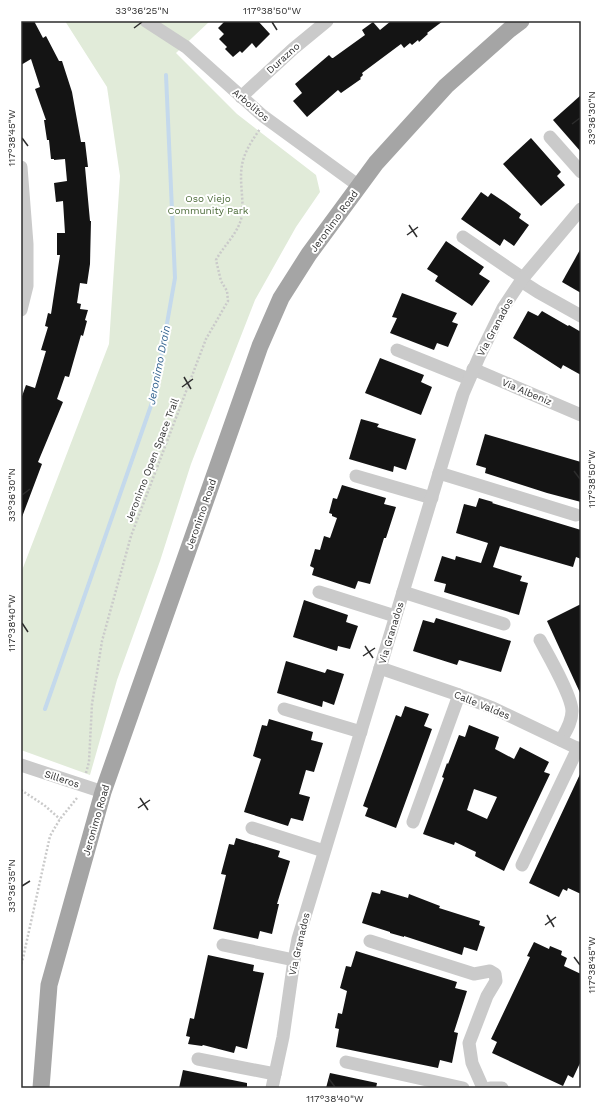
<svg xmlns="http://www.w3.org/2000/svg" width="602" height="1109" viewBox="0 0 602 1109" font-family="'Work Sans',sans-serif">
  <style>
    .green { fill: #e1ebd9 }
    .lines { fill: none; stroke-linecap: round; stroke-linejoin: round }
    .stream { stroke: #c4d9ec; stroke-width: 4 }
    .building { fill: #141414; fill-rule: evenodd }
    .path { stroke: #cacaca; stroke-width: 2.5; stroke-dasharray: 2 2; stroke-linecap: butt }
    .minor { stroke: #cacaca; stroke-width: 13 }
    .major { stroke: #a5a5a5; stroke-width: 17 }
    .ticks { fill: none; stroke: #2d2d2d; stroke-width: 1.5 }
    .labels { text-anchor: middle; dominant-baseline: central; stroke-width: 4; stroke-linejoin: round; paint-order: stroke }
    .street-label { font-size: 10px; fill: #2d2d2d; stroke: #fff }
    .park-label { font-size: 10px; fill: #4b6a38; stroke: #fff }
    .water-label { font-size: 11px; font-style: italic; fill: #376692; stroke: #fff }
    .neatline { fill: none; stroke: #2d2d2d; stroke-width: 1.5 }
    .ticks-label { font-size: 10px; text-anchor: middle; fill: #2d2d2d }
  </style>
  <rect width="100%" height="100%" fill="#fff"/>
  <!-- green -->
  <polygon class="green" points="65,21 210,21 176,53 237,114 316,175 320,192 296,227 255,300 191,464 160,561 117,680 90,775 21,750 21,573 109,344 120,176 107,87"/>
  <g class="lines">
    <!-- stream -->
    <polyline class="stream" points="45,709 154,397 175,278 166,75"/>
  </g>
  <!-- building -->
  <g class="building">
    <polygon points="21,21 34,21 43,38 46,36 59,61 62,61 72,92 81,142 85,142 88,167 85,167 90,221 91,221 90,264 87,284 80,283 77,303 81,304 80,309 88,310 85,320 87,321 83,336 81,335 69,377 65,376 57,399 63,402 38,462 42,464 22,517 21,517 21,399 26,385 35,388 46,351 41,350 48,327 45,326 48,313 51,314 60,255 57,255 57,233 65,233 63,201 56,202 54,183 67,181 65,159 54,160 54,159 51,159 49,140 47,140 44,120 46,120 35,89 40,87 31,59 21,65"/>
    <polygon points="225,21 258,21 270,34 256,48 252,43 242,53 240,51 233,57 225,49 227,47 219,39 224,34 218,28"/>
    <polygon points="391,21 443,21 427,33 428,34 419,42 418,40 412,45 410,43 404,48 401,44 362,73 363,75 360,78 361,79 341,93 338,90 307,117 293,101 302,93 295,84 329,55 332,58 333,58 365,35 362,30 373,22 380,30"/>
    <polygon points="581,95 581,152 553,120"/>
    <polygon points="531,138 561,172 557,176 565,185 541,206 503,164"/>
    <polygon points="481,192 488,197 491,193 506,203 521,214 519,218 529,225 514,246 504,239 500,246 461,219"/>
    <polygon points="446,241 484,267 479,274 490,281 472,306 435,281 438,276 427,269"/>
    <polygon points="581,248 581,293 562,282"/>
    <polygon points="402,293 457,313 452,322 458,324 448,347 437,343 434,350 390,333 397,318 392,317"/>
    <polygon points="528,311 538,316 542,311 568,326 569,325 581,332 581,375 563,365 561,369 513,338"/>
    <polygon points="380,358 424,375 421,382 432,387 421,415 365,393"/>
    <polygon points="361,419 379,424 377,427 416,439 406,470 394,466 393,472 349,459"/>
    <polygon points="485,434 581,462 581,502 547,493 485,473 486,468 476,465"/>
    <polygon points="342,485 386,498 384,504 396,507 386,538 384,538 370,584 358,581 355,589 312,575 314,568 310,566 315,549 320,550 324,536 330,538 337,518 332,516 332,514 329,513 333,498 337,499"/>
    <polygon points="479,498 493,502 492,503 581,530 581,559 576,557 573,567 500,546 493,567 522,576 520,581 528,583 519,615 444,592 446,584 434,581 442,556 455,560 456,556 481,563 488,543 456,533 464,504 476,507"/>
    <polygon points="304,600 348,615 346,622 358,626 350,649 338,646 337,651 293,637"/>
    <polygon points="581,604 581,695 547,621"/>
    <polygon points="436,618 511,641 501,672 459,660 457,665 413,651 423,620 434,623"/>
    <polygon points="286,661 325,673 327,669 344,674 334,705 323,701 322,707 277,693"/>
    <polygon points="405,706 429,714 424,726 432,729 396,828 365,816 368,808 363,806 396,715 401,717"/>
    <polygon points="269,719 313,732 311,740 323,743 314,772 306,770 299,794 310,797 303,821 291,818 288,826 244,812 261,759 253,756 262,725 267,726"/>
    <path d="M 469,725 L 499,737 L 495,749 L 514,759 L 520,747 L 549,762 L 544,772 L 550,774 L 504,871 L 475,856 L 476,852 L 455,842 L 454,845 L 423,834 L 444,778 L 442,777 L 447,763 L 448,764 L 459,735 L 465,737 ZM 474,789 L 497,797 L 487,819 L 467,810 Z"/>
    <polygon points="581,772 581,894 568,888 567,891 563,889 559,897 529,883"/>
    <polygon points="236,838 280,851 278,857 290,861 277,904 279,904 272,934 260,931 258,939 213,929 226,875 221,874 229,844 234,845"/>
    <polygon points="381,890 408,898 409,894 440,906 439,908 480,921 479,925 485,927 477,951 464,947 462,955 404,936 404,937 390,933 390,932 362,923 372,892 380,894"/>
    <polygon points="534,942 549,949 550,946 562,951 561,955 567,958 564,966 581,974 581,1061 573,1078 568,1075 563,1086 492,1053 497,1042 491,1039 530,957 527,956"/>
    <polygon points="356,951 457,982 455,988 467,991 454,1032 458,1033 452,1063 440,1060 438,1068 336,1047 339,1029 335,1028 338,1013 342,1014 347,991 340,988 346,966 351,967"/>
    <polygon points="208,955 254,965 253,971 264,973 247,1049 236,1046 234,1053 203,1045 202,1046 188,1044 190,1037 186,1036 190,1018 194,1019"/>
    <polygon points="183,1070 247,1083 247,1088 179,1088"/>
    <polygon points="330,1073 377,1083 376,1088 326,1088"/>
  </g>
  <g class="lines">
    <!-- path -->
    <g class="path">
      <path d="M 86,773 L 89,762 L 92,704 L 102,641 L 131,536 L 206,339 L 228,301 L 227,291 L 221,281 L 216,260 C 224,245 239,233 242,215 C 244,199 239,181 242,165 C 244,152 253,139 260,129"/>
      <polyline points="21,790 44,805 60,819"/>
      <polyline points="21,964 23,958 50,836 60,819 77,798"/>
    </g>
    <!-- minor -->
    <g class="minor">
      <polyline points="146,21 186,47 263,116 359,186"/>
      <polyline points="241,97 293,49 327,21"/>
      <polyline points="550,137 581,172"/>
      <polyline points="21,167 27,244 27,286 21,310"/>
      <polyline points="463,237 523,278"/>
      <polyline points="521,281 538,292 581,316"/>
      <polyline points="397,350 469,379"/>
      <polyline points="473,369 581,415"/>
      <polyline points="439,473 576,515"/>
      <polyline points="356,476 432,498"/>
      <polyline points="319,592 395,616"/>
      <polyline points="403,592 504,624"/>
      <path d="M 540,640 C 548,655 572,696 572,711 C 572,722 566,731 561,740"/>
      <polyline points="380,668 459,695 493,708 581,750"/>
      <polyline points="284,709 361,732"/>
      <polyline points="21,765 103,792"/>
      <polyline points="413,822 459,695"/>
      <polyline points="252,828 324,851"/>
      <polyline points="522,865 578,748"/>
      <polyline points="370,941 474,974 490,971 495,974 496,981 487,996 469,1043 472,1063 483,1088"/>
      <polyline points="223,945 294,960"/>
      <polyline points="198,1059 275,1074"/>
      <polyline points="346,1062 463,1088"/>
      <polyline points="272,1088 283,1037 294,960 298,939 463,394 479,357 503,308 523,278 581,209"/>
      <polyline points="490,1088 502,1088"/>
    </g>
    <!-- major -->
    <polyline class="major" points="41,1088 49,985 103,792 260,346 281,298 309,254 376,163 446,86 509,30 521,21"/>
  </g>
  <!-- ticks -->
  <path class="ticks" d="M 272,22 L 277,30M 134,28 L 142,22M 572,124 L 580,118M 22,138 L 28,146M 409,225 L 417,237M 407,235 L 418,227M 184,377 L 191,389M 182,387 L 193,379M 574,471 L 580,479M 22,495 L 30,489M 22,623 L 28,632M 365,646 L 373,658M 363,656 L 375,648M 140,798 L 148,810M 138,808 L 150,800M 22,886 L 30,881M 547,915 L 554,927M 545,925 L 556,917M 574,957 L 580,965M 329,1079 L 335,1087"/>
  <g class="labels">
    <!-- street labels -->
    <g class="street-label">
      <text transform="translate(283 58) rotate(-42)">Durazno</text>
      <text transform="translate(251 105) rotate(40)">Arbolitos</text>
      <text transform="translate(334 221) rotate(-54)">Jeronimo Road</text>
      <text transform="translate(495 327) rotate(-62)">Via Granados</text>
      <text transform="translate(527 392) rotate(23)">Via Albeniz</text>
      <text transform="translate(152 460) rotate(-69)">Jeronimo Open Space Trail</text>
      <text transform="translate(201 514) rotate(-71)">Jeronimo Road</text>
      <text transform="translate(391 633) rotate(-73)">Via Granados</text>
      <text transform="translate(482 705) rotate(22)">Calle Valdes</text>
      <text transform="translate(62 779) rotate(18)">Silleros</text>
      <text transform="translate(96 820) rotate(-74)">Jeronimo Road</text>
      <text transform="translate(299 944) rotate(-77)">Via Granados</text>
    </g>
    <!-- park labels -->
    <g class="park-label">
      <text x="208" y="198">Oso Viejo<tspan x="208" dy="12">Community Park</tspan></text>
    </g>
    <!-- water labels -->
    <g class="water-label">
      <text transform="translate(159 365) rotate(-79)">Jeronimo Drain</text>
    </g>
  </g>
  <!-- border -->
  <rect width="602" height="1109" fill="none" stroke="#ffffff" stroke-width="44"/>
  <rect x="22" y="22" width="558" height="1065" class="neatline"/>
  <g class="ticks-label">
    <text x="142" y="14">33°36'25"N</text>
    <text x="272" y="14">117°38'50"W</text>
    <text transform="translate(591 118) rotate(-90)" y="4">33°36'30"N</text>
    <text transform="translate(11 138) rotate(-90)" y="4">117°38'45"W</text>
    <text transform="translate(591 479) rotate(-90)" y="4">117°38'50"W</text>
    <text transform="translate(11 495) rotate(-90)" y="4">33°36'30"N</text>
    <text transform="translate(11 623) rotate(-90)" y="4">117°38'40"W</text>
    <text transform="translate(11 886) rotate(-90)" y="4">33°36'35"N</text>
    <text transform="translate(591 965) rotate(-90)" y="4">117°38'45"W</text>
    <text x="335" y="1102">117°38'40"W</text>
  </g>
</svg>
